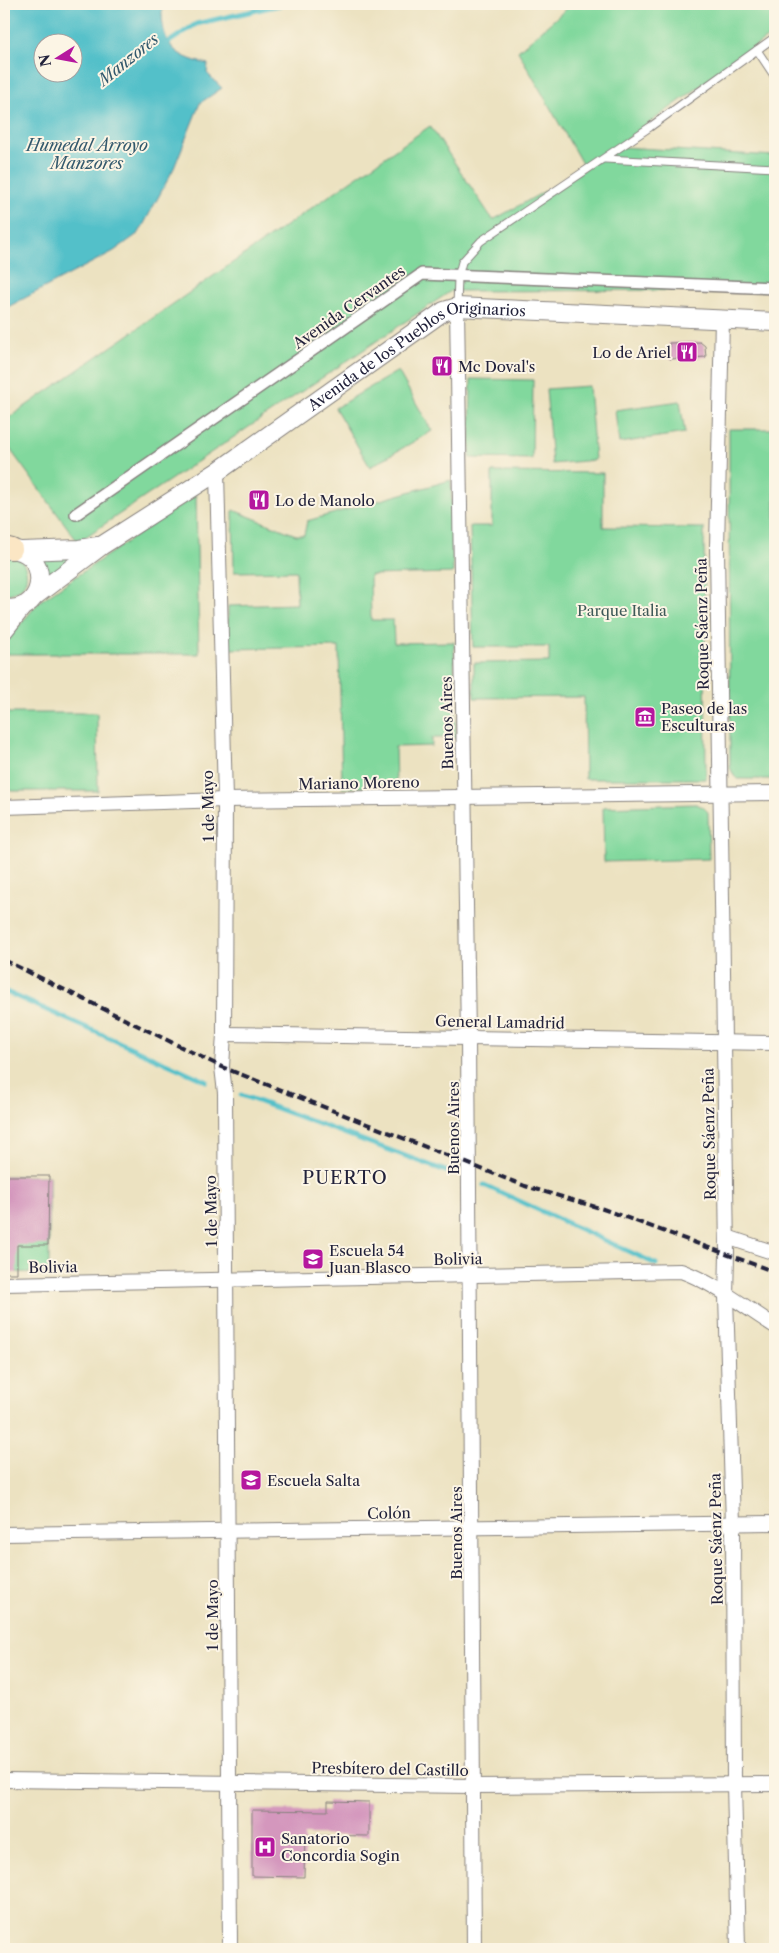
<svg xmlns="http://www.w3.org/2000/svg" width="779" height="1953" viewBox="0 0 779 1953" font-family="'Libre Caslon Text',serif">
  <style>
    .green { fill: #81d89d; stroke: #527d6c }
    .water { fill: #52c0c9; stroke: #3a7182; fill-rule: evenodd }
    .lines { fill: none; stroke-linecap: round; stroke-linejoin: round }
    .stream { stroke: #52c0c9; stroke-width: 5 }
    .building { fill: #d497bd }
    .service-casing { stroke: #87827e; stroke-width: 9 }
    .pedestrian-casing { stroke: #87827e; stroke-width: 14 }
    .minor-casing { stroke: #87827e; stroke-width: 16 }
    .tertiary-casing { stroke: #87827e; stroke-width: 20 }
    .secondary-casing { stroke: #87827e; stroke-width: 22 }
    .service { stroke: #fff; stroke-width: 7 }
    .pedestrian { stroke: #fff; stroke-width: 11 }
    .minor { stroke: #fff; stroke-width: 14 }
    .tertiary { stroke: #fff; stroke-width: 18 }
    .secondary { stroke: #fbe6c4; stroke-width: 20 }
    .rail { stroke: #22223b; stroke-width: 4; stroke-dasharray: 8 4; stroke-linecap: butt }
    .labels { text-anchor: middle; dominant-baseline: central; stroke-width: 4; stroke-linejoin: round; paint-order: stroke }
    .street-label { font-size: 15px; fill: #22223b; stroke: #fcf5e5 }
    .poi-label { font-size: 15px; fill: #22223b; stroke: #fcf5e5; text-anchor: start }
    .park-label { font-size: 15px; fill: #3e5958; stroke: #fcf5e5 }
    .water-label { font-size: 16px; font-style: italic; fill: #33596d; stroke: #fcf5e5 }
    .quarter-label { font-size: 18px; letter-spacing: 1px; fill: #22223b; stroke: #fcf5e5 }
  </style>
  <rect width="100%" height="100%" fill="#fcf5e5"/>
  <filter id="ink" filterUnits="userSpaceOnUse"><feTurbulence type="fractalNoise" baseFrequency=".02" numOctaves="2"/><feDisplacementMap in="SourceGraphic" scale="10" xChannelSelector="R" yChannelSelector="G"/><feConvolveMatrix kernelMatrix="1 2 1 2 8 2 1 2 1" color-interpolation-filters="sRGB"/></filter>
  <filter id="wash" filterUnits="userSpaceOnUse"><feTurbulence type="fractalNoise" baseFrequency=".0096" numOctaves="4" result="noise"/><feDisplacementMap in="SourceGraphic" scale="20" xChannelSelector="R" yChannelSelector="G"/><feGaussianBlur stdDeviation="1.12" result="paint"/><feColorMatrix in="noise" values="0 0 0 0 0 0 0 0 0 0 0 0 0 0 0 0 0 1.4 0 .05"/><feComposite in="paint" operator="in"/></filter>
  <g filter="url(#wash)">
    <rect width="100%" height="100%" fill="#ece2c1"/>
    <!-- green -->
    <g class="green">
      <polygon points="572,4 775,4 775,32 594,163 621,147 775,156 775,290 451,291 78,542 4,441 4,421 430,126 493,220 585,169 518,51"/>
      <polygon points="398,371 432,431 370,467 335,408"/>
      <polygon points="471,379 533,380 532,459 470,458"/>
      <polygon points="589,386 595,460 552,464 546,389"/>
      <polygon points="680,401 685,433 619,443 615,410"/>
      <polygon points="729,429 775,429 775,779 738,779 734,776 730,767"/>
      <polygon points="492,472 603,473 603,527 704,528 706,779 585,779 584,697 474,698 474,663 549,662 549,647 473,647 470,526 492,526"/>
      <polygon points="451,480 453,573 370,575 371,620 393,620 394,643 454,642 456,738 432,738 432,746 395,747 396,786 342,788 339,647 228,649 228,606 297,604 296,571 234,572 233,510 296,535 304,535 307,521"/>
      <polygon points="196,495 199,654 4,654 4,647 9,638 40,601"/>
      <path d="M 4,554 C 27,551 40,589 5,595 Z"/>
      <polygon points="38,554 76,559 44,580"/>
      <polygon points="4,713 97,713 98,791 11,791 4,786"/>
      <polygon points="696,804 703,807 708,812 709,859 604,862 603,807"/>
      <polygon points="4,1176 49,1176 49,1273 4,1272"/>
    </g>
    <!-- water -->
    <path class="water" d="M 4,4 L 161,4 L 162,6 C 161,42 172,57 208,64 L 207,73 L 222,88 L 200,103 L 174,168 L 139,233 L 114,251 L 4,309 ZM 42,42 L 72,42 L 72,72 L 42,72 Z"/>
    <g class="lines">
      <!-- stream -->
      <g class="stream">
        <polyline points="163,46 196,24 284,4"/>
        <polyline points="4,991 206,1081"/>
        <polyline points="241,1095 451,1173"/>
        <polyline points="484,1185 656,1264"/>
      </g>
    </g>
    <g id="blocks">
      <!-- building -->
      <g class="building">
        <polygon points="700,342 705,346 706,357 670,359 669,343"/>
        <polygon points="4,1176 49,1176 48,1245 17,1245 17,1273 4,1273"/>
        <polygon points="328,1801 369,1802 369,1836 305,1835 304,1877 252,1876 252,1810 328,1811"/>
      </g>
    </g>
  </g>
  <g filter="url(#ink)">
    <use href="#blocks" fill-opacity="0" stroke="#87827e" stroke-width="1"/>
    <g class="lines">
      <!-- service casing -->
      <g class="service-casing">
        <g id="service">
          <polyline points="757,50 775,77"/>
          <polyline points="605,159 775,168"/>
          <polyline points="457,307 458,277 462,262 481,241 650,127 775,37"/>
        </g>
      </g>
      <!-- pedestrian casing -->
      <g class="pedestrian-casing">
        <polyline id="pedestrian" points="76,514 422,274 775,288"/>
      </g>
      <!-- minor casing -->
      <g class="minor-casing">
        <g id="minor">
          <polyline points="457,307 468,1037 474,1949"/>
          <polyline points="722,318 717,548 727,1254 726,1296 733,1524 734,1784 738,1949"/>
          <polyline points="217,472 225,800 224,1034 222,1067 225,1093 230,1949"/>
          <polyline points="4,807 225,800 775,793"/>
          <polyline points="224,1034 775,1043"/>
          <polyline points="727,1237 775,1253"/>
          <path d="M 4,1284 L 681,1271 C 714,1283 745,1307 775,1326"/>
          <polyline points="4,1534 775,1523"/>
          <polyline points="4,1780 472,1786 775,1784"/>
        </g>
      </g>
      <!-- tertiary casing -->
      <g class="tertiary-casing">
        <g id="tertiary">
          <path d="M 4,550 C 52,543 50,616 4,608"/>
          <polyline points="22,551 79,549 98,546"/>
          <path id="s1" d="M 36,595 L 101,546 L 217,472 L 444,311 L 457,307 L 775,322"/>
          <polyline points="4,630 23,606"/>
        </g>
      </g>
      <!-- secondary casing -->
      <g class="secondary-casing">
        <polyline id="secondary" points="4,547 12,549"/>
      </g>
      <!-- service -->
      <use href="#service" class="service"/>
      <!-- pedestrian -->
      <use href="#pedestrian" class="pedestrian"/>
      <!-- minor -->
      <use href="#minor" class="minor"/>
      <!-- tertiary -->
      <use href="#tertiary" class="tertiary"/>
      <!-- secondary -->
      <use href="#secondary" class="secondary"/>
      <!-- rail -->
      <polyline class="rail" points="4,960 222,1067 525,1186 603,1209 775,1272"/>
    </g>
  </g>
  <!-- icons -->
  <defs>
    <g id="restaurant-square" transform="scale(1.125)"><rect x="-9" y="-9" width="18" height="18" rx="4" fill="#b5179e" stroke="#fcf5e5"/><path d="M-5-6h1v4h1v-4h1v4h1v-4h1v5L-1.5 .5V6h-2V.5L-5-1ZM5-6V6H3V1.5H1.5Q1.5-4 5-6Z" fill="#fff"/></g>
    <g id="museum-square" transform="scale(1.125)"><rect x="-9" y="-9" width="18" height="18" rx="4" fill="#b5179e" stroke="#fcf5e5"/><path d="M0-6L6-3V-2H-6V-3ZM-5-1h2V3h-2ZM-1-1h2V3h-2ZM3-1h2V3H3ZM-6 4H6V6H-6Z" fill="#fff"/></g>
    <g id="school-square" transform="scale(1.125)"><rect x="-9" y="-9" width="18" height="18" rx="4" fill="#b5179e" stroke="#fcf5e5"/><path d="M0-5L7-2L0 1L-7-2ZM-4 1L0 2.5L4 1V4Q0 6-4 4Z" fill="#fff"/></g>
    <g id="hospital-square" transform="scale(1.125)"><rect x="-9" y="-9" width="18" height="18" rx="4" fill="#b5179e" stroke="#fcf5e5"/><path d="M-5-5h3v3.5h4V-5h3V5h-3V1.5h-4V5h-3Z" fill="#fff"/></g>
  </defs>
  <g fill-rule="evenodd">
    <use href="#restaurant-square" x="687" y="352"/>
    <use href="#restaurant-square" x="442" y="366"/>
    <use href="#restaurant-square" x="259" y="500"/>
    <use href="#museum-square" x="645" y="717"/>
    <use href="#school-square" x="313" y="1259"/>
    <use href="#school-square" x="251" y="1480"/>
    <use href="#hospital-square" x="265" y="1847"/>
  </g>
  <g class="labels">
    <!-- street labels -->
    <g class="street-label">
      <text transform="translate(349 307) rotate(-35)">Avenida Cervantes</text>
      <text stroke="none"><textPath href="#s1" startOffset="456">Avenida de los Pueblos Originarios</textPath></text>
      <text transform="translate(702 624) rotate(-91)">Roque Sáenz Peña</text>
      <text transform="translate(447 723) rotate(-91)">Buenos Aires</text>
      <text transform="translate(359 783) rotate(-1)">Mariano Moreno</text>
      <text transform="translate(208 806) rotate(-91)">1 de Mayo</text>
      <text transform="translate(500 1022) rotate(1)">General Lamadrid</text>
      <text transform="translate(453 1128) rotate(-90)">Buenos Aires</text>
      <text transform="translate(709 1134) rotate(-91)">Roque Sáenz Peña</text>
      <text transform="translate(211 1211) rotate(-91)">1 de Mayo</text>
      <text transform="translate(458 1259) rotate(-1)">Bolivia</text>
      <text transform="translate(53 1267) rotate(-1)">Bolivia</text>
      <text transform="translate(389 1513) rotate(-1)">Colón</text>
      <text transform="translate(456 1533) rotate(-90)">Buenos Aires</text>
      <text transform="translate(716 1539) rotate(-91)">Roque Sáenz Peña</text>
      <text transform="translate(212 1615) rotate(-90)">1 de Mayo</text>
      <text transform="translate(390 1769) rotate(1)">Presbítero del Castillo</text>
    </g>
    <!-- poi labels -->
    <g class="poi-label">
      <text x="671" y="352" text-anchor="end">Lo de Ariel</text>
      <text x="458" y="366">Mc Doval's</text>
      <text x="275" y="500">Lo de Manolo</text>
      <text x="661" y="708">Paseo de las<tspan x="661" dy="17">Esculturas</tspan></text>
      <text x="329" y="1250">Escuela 54<tspan x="329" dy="17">Juan Blasco</tspan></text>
      <text x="267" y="1480">Escuela Salta</text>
      <text x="281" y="1838">Sanatorio<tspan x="281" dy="17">Concordia Sogin</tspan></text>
    </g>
    <!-- park labels -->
    <g class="park-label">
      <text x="622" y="610">Parque Italia</text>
    </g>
    <!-- water labels -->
    <g class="water-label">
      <text transform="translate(128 59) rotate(-39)">Manzores</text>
      <text x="87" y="145">Humedal Arroyo<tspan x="87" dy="18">Manzores</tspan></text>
    </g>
    <!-- quarter labels -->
    <g class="quarter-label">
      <text x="345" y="1178">PUERTO</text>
    </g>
  </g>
  <!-- margin -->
  <rect width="779" height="1953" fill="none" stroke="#fcf5e5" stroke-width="20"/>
  <!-- north arrow -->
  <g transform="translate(58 58) rotate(259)"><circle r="24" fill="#fcf5e5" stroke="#a5a1a1"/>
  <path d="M0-4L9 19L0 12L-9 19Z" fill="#b5179e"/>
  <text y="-8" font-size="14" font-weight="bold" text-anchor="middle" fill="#22223b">N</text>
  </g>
</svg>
